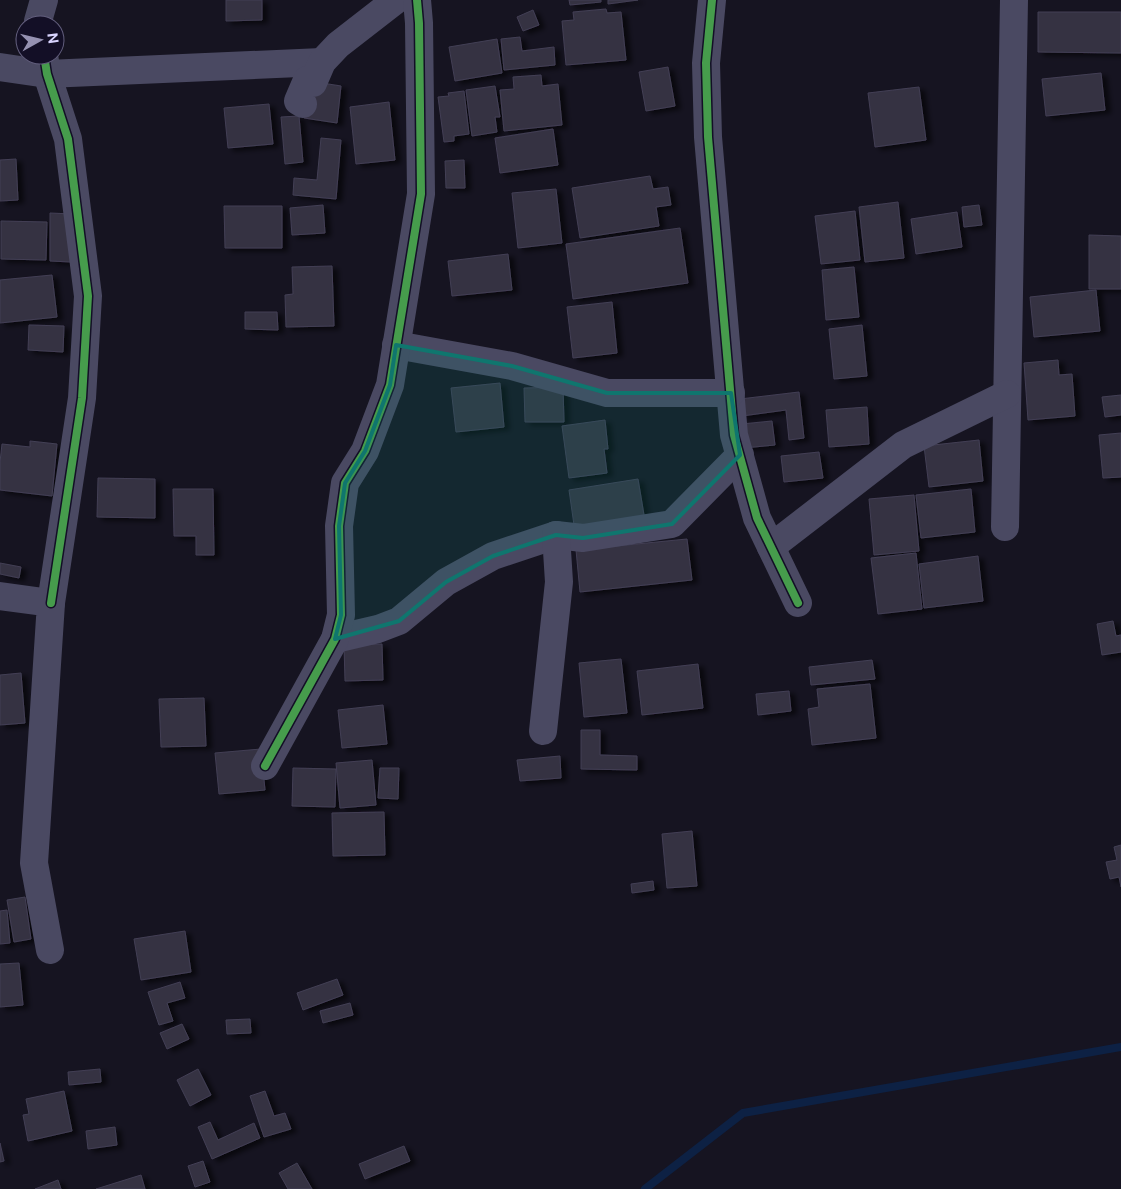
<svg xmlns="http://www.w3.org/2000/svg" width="1121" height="1189" viewBox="0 0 1121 1189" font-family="'Public Sans',sans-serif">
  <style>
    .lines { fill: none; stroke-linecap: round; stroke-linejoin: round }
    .stream { stroke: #0d2144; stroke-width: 8 }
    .building { fill: #343243; stroke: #433f54; filter: url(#shadow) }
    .street { stroke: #4a4962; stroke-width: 28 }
    .cycleway-casing { stroke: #130f26; stroke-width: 11 }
    .cycleway { stroke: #469c4c; stroke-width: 8 }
    .marked { fill: #0f766e; fill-opacity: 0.2; stroke: #0f766e; stroke-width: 4; stroke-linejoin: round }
  </style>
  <defs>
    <filter id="shadow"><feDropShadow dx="5.5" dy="3" stdDeviation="2.5" flood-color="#0009"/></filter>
  </defs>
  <rect width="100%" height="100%" fill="#161421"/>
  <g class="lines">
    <!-- stream -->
    <polyline class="stream" points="645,1189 743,1113 1121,1047"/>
  </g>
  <!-- building -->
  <g class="building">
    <polygon points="226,0 262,0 262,20 226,21"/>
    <polygon points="569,0 601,0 601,2 570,5"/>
    <polygon points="608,0 638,0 608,4"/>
    <polygon points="606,9 607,13 621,12 626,60 566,65 562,21 574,20 573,12"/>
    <polygon points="533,10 539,25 523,31 517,17"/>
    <polygon points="1038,12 1121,12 1121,53 1038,52"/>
    <polygon points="520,37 522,51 554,47 555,65 504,70 501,39"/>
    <polygon points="497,39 502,73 455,81 449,47"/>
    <polygon points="668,67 675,106 646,111 639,72"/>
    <polygon points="1101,73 1105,110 1046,116 1042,79"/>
    <polygon points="541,75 542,86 558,84 562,125 504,131 500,90 514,89 513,77"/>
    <polygon points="322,83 341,86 337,123 304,118 308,85"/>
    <polygon points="495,86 500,117 495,117 497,132 472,136 466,90"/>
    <polygon points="919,87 926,140 875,147 868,93"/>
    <polygon points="464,91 469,134 454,136 454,141 444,142 438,97 449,96 448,93"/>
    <polygon points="389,102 395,160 356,164 350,107"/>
    <polygon points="269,104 273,144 228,148 224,108"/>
    <polygon points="299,116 303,162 285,164 281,117"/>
    <polygon points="553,129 558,165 500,173 495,138"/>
    <polygon points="321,138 341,140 336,199 293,195 294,178 317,180"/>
    <polygon points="16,159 18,200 0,201 0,160"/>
    <polygon points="464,160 465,188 446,188 445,161"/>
    <polygon points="650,176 653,189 668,187 671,205 656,207 659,226 580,238 572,188"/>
    <polygon points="556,189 562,243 518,248 512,193"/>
    <polygon points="898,202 904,258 865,262 859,207"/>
    <polygon points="323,205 325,233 292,235 290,208"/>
    <polygon points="979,205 982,225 964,227 962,207"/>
    <polygon points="224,206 282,206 282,248 225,248"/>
    <polygon points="855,211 860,260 821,264 815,216"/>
    <polygon points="957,212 962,247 916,254 911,219"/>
    <polygon points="50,213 72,214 71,262 50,261"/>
    <polygon points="1,221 47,222 46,260 1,259"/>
    <polygon points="680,228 688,283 573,299 566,244"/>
    <polygon points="1089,235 1121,236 1121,289 1089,289"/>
    <polygon points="508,254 512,290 452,296 448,261"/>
    <polygon points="332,266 334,326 286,327 285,295 293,294 292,267"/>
    <polygon points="854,267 859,317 826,320 822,270"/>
    <polygon points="52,275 57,317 0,323 0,280"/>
    <polygon points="1096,290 1100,331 1034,337 1030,297"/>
    <polygon points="612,302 617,353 573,358 567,307"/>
    <polygon points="245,312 277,312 278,330 245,329"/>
    <polygon points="29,325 64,326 63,352 28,350"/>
    <polygon points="862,325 867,376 834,379 829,329"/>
    <polygon points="1058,360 1059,375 1072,374 1075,416 1028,420 1024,363"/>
    <polygon points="500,383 504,427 456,432 451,388"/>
    <polygon points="563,387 564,422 525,422 524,388"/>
    <polygon points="799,392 804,438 789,440 786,410 742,416 740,399"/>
    <polygon points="1121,395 1121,415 1105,417 1102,397"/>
    <polygon points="867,407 869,444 829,447 826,410"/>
    <polygon points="605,420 608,449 604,449 607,473 569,478 562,426"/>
    <polygon points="772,421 775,445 744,448 742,424"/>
    <polygon points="1121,433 1121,477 1103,478 1099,435"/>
    <polygon points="979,440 983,481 929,487 924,446"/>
    <polygon points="30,441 57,444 52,496 0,490 0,462 2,444 30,447"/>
    <polygon points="819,452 823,478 784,482 781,456"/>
    <polygon points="98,478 155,479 155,518 97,517"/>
    <polygon points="638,479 645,521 575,532 569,490"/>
    <polygon points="173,489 213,489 214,555 196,555 196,536 174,536"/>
    <polygon points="971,489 975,532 921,538 916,495"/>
    <polygon points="914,495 919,551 874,555 869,499"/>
    <polygon points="687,539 692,580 580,592 576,550"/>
    <polygon points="916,553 922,609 878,614 871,558"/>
    <polygon points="978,556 983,601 924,608 919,564"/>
    <polygon points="0,563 21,567 19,578 0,574"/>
    <polygon points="1113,621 1116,636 1121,635 1121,652 1102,655 1097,624"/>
    <polygon points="382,644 383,680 345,681 344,645"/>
    <polygon points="621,659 627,713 584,717 579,663"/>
    <polygon points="872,660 875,679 811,685 809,667"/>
    <polygon points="698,664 703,708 642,715 637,671"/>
    <polygon points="21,673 25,723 0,725 0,675"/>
    <polygon points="870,684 876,738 812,745 808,709 819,707 817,689"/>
    <polygon points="789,691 791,711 758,715 756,694"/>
    <polygon points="204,698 206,746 161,747 159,699"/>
    <polygon points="383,705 387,744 342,748 338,710"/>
    <polygon points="581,730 600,730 600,755 637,756 637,770 581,769"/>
    <polygon points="261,749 265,790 219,794 215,753"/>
    <polygon points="560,756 561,778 520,781 517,760"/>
    <polygon points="372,760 376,805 340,808 336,763"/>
    <polygon points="293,768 336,769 335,807 292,806"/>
    <polygon points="380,768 399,768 398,799 378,798"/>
    <polygon points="384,812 385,855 333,856 332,813"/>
    <polygon points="692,831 697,886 667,888 662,834"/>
    <polygon points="1121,845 1121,887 1119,877 1110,879 1106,862 1117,860 1114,847"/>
    <polygon points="653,881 654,890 632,893 631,884"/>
    <polygon points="25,897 31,939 14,942 7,900"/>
    <polygon points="7,910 10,943 0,944 0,911"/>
    <polygon points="185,931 191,972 141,980 134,939"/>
    <polygon points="19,963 23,1005 0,1007 0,964"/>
    <polygon points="337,979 343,995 303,1010 297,993"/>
    <polygon points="180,982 185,998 167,1003 173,1021 159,1025 148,992"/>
    <polygon points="350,1003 353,1015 323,1023 320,1011"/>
    <polygon points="250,1019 251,1033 227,1034 226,1020"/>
    <polygon points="182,1024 189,1039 167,1049 160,1033"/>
    <polygon points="100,1069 101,1082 69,1085 68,1072"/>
    <polygon points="198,1069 211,1095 190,1106 177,1080"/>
    <polygon points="64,1091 72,1131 28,1141 23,1115 29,1114 26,1099"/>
    <polygon points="265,1091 274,1116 285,1113 291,1129 264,1137 250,1096"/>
    <polygon points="210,1122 218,1140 254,1123 260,1138 212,1159 198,1127"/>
    <polygon points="115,1127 117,1145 88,1149 86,1131"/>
    <polygon points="0,1143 4,1161 0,1162"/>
    <polygon points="404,1146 410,1161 365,1179 359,1164"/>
    <polygon points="203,1161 210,1182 195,1187 188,1166"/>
    <polygon points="297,1163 312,1189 288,1189 279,1173"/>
    <polygon points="141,1175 145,1189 96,1189"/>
    <polygon points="58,1180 61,1189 35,1189"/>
  </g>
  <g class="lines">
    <!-- street -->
    <g class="street">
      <polyline points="712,0 706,63 708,137 734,435 757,518 798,603"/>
      <polyline points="39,25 38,21 44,0"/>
      <polyline points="44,55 47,74 68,139 88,296 82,398 51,603"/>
      <polyline points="0,67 47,74 322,62"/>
      <polyline points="303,104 298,101 307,80 313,83 322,62 338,45 396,0"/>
      <polyline points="396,345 512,366 607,393 731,393"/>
      <polyline points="1005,527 1014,0"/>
      <polyline points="771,547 903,445 1007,394"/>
      <polyline points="0,596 51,603 34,863 50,950"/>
      <polyline points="335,639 378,629 399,621 446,582 493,556 556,535 583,538 672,524 740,455"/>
      <polyline points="543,731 559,582 556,535"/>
      <polyline points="265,766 335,639 341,615 339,526 345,483 365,451 390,385 421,194 419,23 417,0"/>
    </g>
    <!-- cycleway casing -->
    <g class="cycleway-casing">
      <g id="cycleway">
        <polyline points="712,0 706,63 708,137 734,435 757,518 798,603"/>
        <polyline points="44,55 47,74 68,139 88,296 82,398 51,603"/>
        <polyline points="265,766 335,639 341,615 339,526 345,483 365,451 390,385 421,194 419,23 417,0"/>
      </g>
    </g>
    <!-- cycleway -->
    <use href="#cycleway" class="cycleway"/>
  </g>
  <!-- marked area -->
  <path class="marked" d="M 396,345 L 512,366 L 607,393 L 731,393 L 740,455 L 672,524 L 583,538 L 556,535 L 493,556 L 446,582 L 399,621 L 335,639 L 341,615 L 339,526 L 345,483 L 365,451 L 390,385 Z"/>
  <!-- north arrow -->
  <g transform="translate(40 40) rotate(82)"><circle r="24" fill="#130f26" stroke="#625e7d"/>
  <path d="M0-4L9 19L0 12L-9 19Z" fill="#9591b1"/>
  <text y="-8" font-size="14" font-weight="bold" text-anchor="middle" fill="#d9d4ff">N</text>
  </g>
</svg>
